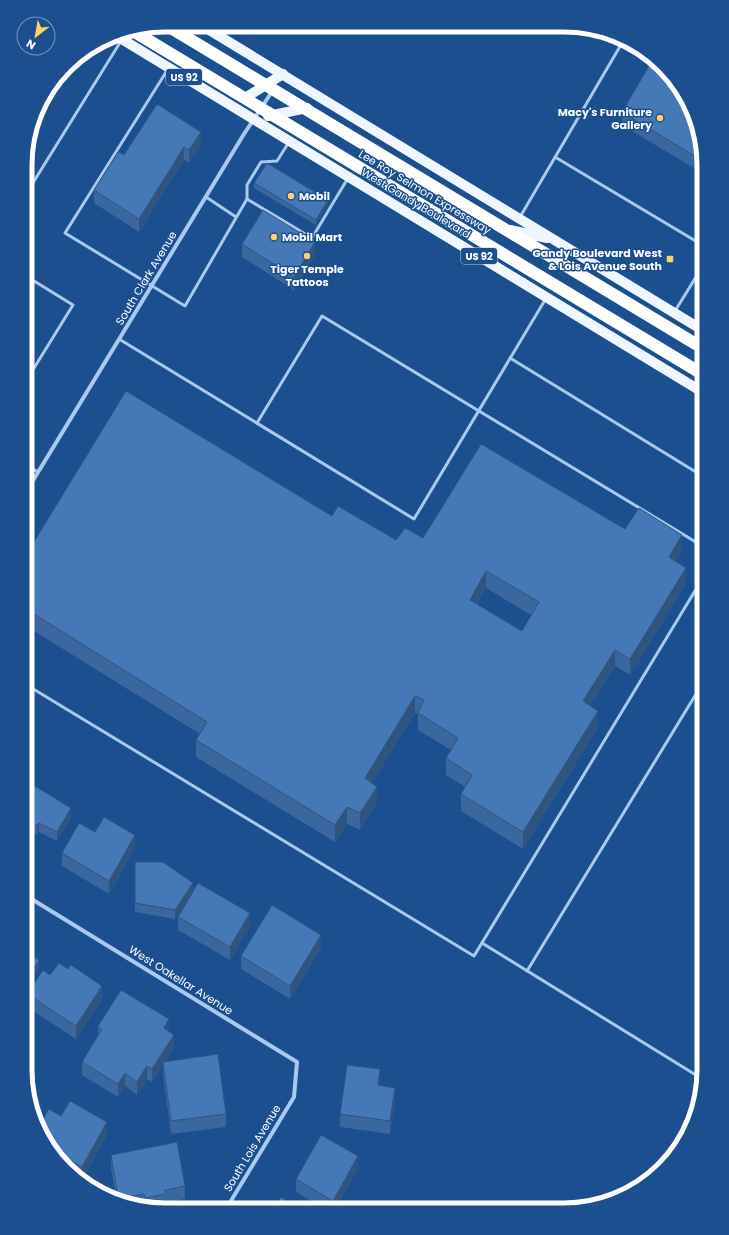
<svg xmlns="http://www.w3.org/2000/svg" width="729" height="1235" viewBox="0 0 729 1235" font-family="Poppins,sans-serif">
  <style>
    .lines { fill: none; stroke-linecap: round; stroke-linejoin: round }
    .lane { stroke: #a9c9ee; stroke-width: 3 }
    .street { stroke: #a9c9ee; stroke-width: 4 }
    .primary { stroke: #f0f6ff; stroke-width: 10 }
    .highway-bridge { stroke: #fff; stroke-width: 12 }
    .wall { fill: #3a679d; fill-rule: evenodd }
    .shaded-wall { fill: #305480 }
    .building { fill: #4478b7; stroke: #305480; fill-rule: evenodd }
    .poi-dot { fill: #ffd166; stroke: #1b4f8f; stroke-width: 1.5 }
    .labels { text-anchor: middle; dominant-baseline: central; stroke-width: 3; stroke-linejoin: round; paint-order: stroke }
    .shield { fill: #1b4f8f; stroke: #bbcadd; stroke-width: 1 }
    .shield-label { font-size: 10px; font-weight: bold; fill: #fff }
    .poi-label { font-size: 11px; font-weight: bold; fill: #fff; stroke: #1b4f8f; text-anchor: end }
    .street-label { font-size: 11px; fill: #fff; stroke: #1b4f8f }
    .rim { fill: none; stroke: #fff; stroke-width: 5 }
  </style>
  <rect width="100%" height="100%" fill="#1b4f8f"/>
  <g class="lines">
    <!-- lane -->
    <g class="lane">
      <polyline points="168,69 65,233 185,306 247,199 247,185 261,162 277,161 289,142"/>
      <polyline points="555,157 704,246"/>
      <polyline points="26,194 121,41"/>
      <polyline points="206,197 236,217"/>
      <polyline points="247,199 312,238 348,178"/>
      <polyline points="520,217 622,43"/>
      <polyline points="675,311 704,264"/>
      <polyline points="119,339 414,519 545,300"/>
      <polyline points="510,358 704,477"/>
      <polyline points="26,381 73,305 26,276"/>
      <polyline points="257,423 322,316 704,547"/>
      <polyline points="26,465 38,472"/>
      <polyline points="25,684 474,956 704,576"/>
      <polyline points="482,943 704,1080"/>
      <polyline points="527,971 704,681"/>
    </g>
    <!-- street -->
    <g class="street">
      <polyline points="26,492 244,134 273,90"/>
      <polyline points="25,895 297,1062 294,1097 226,1209"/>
    </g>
    <!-- primary -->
    <g class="primary">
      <polyline points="201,25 704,331"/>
      <polyline points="115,35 704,393"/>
      <polyline points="240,95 245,98 283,74"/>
      <polyline points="268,116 307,108 309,110"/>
      <polyline points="510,230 547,238"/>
    </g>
    <!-- highway-bridge -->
    <g class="highway-bridge">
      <polyline points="166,25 704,349"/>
      <polyline points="133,31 704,375"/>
    </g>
  </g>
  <!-- wall -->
  <g class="wall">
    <polygon points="622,112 693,112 704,165 704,174 622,125"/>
    <polygon points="201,145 189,163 184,160 139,232 94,203 94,190 124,155"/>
    <polygon points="254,183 328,204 316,225 254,188"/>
    <polygon points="242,244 315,255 294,290 242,257"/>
    <path d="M 332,516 L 396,540 L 423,538 L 625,529 L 682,551 L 676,562 L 686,584 L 630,675 L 615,666 L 590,706 L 598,728 L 523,849 L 461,811 L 461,794 L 465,787 L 446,775 L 446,758 L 451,750 L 418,730 L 418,714 L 415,713 L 372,783 L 377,803 L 360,830 L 347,824 L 335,842 L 196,757 L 196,740 L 200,734 L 26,626 L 26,555 ZM 486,588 L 531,615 L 522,631 L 477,604 Z"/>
    <polygon points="25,780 71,817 57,841 39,832 37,835 25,829"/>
    <polygon points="95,832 135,848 109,894 62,866 62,853"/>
    <polygon points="135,862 193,892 250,926 230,960 178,930 178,917 192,894 175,919 135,912"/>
    <polygon points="321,948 290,999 241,969 241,956"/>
    <polygon points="68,969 102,999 76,1039 27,1007 27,994 50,975"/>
    <polygon points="98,1026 169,1031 174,1048 166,1061 226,1114 226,1127 171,1134 163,1075 163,1065 152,1082 147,1079 137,1095 125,1086 118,1097 82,1075 82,1062 98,1036"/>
    <polygon points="380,1082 380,1086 395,1101 390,1134 340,1127 340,1114"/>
    <polygon points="61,1116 107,1135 82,1180 77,1177 38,1127"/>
    <polygon points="111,1155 185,1186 185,1199 165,1203 165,1207 156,1209 147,1209 144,1208 144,1207 143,1207 116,1196 111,1168"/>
    <polygon points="358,1169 335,1209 325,1209 296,1192 296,1179"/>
  </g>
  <!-- shaded-wall -->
  <g class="shaded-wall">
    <polygon points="201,132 201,145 189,163 189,150"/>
    <polygon points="184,147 184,160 139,232 139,219"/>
    <polygon points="328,200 328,204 316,225 316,220"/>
    <polygon points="315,242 315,255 294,290 294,277"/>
    <polygon points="682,535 682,551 669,574 669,557"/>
    <polygon points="686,568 686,584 630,675 630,659"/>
    <polygon points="486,571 486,588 470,616 470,600"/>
    <polygon points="615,650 615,666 583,718 583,701"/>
    <polygon points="415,696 415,713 365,795 365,778"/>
    <polygon points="598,711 598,728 523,849 523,832"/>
    <polygon points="377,787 377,803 360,830 360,813"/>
    <polygon points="347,807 347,824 335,842 335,825"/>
    <polygon points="71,808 71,817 57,841 57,832"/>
    <polygon points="39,823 39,832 37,835 37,826"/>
    <polygon points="135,835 135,848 109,894 109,881"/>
    <polygon points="193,883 193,892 175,919 175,910"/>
    <polygon points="250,913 250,926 230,960 230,947"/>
    <polygon points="321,935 321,948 290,999 290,986"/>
    <polygon points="39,960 39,969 25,990 25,981"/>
    <polygon points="102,986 102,999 76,1039 76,1026"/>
    <polygon points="169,1019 169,1032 164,1028"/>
    <polygon points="174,1035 174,1048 164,1065 163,1062 163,1065 152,1082 152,1069"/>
    <polygon points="147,1066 147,1079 137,1095 137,1082"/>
    <polygon points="380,1069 380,1082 378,1098 378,1085"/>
    <polygon points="125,1073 125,1086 118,1097 118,1084"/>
    <polygon points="395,1088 395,1101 390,1134 390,1121"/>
    <polygon points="37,1110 37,1119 35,1122 34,1115"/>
    <polygon points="107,1122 107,1135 82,1180 82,1167"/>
    <polygon points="358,1156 358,1169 335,1209 333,1209 333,1201"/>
  </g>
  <!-- building -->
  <g class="building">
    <polygon points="653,59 693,112 703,161 622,112"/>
    <polygon points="157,104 201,132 189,150 184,147 139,219 94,190 118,152 124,155"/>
    <polygon points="267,163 328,200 316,220 254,183"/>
    <polygon points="263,210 315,242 294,277 242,244"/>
    <path d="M 126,391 L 332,516 L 338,506 L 396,540 L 405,528 L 423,538 L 481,444 L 625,529 L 639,508 L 682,535 L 669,557 L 686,568 L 630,659 L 615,650 L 583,701 L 598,711 L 523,832 L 461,794 L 472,775 L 446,758 L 458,738 L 418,713 L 424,700 L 415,696 L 365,778 L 377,787 L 360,813 L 347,807 L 335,825 L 196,740 L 207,722 L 26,609 L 26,555 ZM 486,571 L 539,602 L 522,631 L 470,600 Z"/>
    <polygon points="25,780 71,808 57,832 39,823 37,826 25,820"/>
    <polygon points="104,817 135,835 109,881 62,853 79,823 95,832"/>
    <polygon points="135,862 163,862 193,883 175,910 135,903"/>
    <polygon points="198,883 250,913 230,947 178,917"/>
    <polygon points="272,905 321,935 290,986 241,956"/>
    <polygon points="25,951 39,960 25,981"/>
    <polygon points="59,963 68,969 71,965 102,986 76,1026 27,994 43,970 50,975"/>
    <polygon points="121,990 169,1019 164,1028 174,1035 152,1069 147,1066 137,1082 125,1073 118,1084 82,1062 102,1029 98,1026"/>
    <polygon points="218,1054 226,1114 171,1121 163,1062"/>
    <polygon points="347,1065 380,1069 378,1085 395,1088 390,1121 340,1114"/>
    <polygon points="70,1101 107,1122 82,1167 59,1154 38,1127 49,1109 61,1116"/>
    <polygon points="32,1107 37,1110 34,1115"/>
    <polygon points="321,1135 358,1156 333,1201 296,1179"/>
    <polygon points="177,1142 185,1186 165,1190 165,1194 145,1198 144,1194 121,1198 118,1197 111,1155"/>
    <polygon points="281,1197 299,1209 274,1209"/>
  </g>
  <!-- markers -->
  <g class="poi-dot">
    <circle cx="660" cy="118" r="4"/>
    <circle cx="291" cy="196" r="4"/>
    <circle cx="274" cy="237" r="4"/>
    <circle cx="307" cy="256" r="4"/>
    <rect x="666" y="255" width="8" height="8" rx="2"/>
  </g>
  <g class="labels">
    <!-- shield labels -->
    <g class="shield">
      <rect x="166" y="69" width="36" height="16" rx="3"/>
      <rect x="461" y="248" width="36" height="16" rx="3"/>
    </g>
    <g class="shield-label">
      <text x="184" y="77">US 92</text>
      <text x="479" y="256">US 92</text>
    </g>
    <!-- poi labels -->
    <g class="poi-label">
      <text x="652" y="112">Macy's Furniture<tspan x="652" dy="13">Gallery</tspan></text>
      <text x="299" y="196" text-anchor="start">Mobil</text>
      <text x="282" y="237" text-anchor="start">Mobil Mart</text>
      <text x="662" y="253">Gandy Boulevard West<tspan x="662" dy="13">&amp; Lois Avenue South</tspan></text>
      <text x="307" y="269" text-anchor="middle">Tiger Temple<tspan x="307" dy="13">Tattoos</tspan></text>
    </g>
    <!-- street labels -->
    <g class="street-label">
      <text transform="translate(425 192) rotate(31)">Lee Roy Selmon Expressway</text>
      <text transform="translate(416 203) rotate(31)">West Gandy Boulevard</text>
      <text transform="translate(146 278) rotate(-59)">South Clark Avenue</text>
      <text transform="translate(181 980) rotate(32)">West Oakellar Avenue</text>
      <text transform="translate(252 1148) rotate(-59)">South Lois Avenue</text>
    </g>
  </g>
  <!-- crop -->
  <path d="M0 0H729V1235H0ZM165 32H564A133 133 0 0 1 697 165V1070A133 133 0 0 1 564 1203H165A133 133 0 0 1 32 1070V165A133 133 0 0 1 165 32Z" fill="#1b4f8f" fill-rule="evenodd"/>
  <path class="rim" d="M165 32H564A133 133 0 0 1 697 165V1070A133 133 0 0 1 564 1203H165A133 133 0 0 1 32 1070V165A133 133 0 0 1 165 32Z"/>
  <!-- north arrow -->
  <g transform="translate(36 36) rotate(211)"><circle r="19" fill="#1b4f8f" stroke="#7695bc"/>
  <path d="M0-3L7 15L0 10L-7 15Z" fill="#ffd166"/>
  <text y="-6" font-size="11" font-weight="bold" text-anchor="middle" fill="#ffffff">N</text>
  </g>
</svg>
